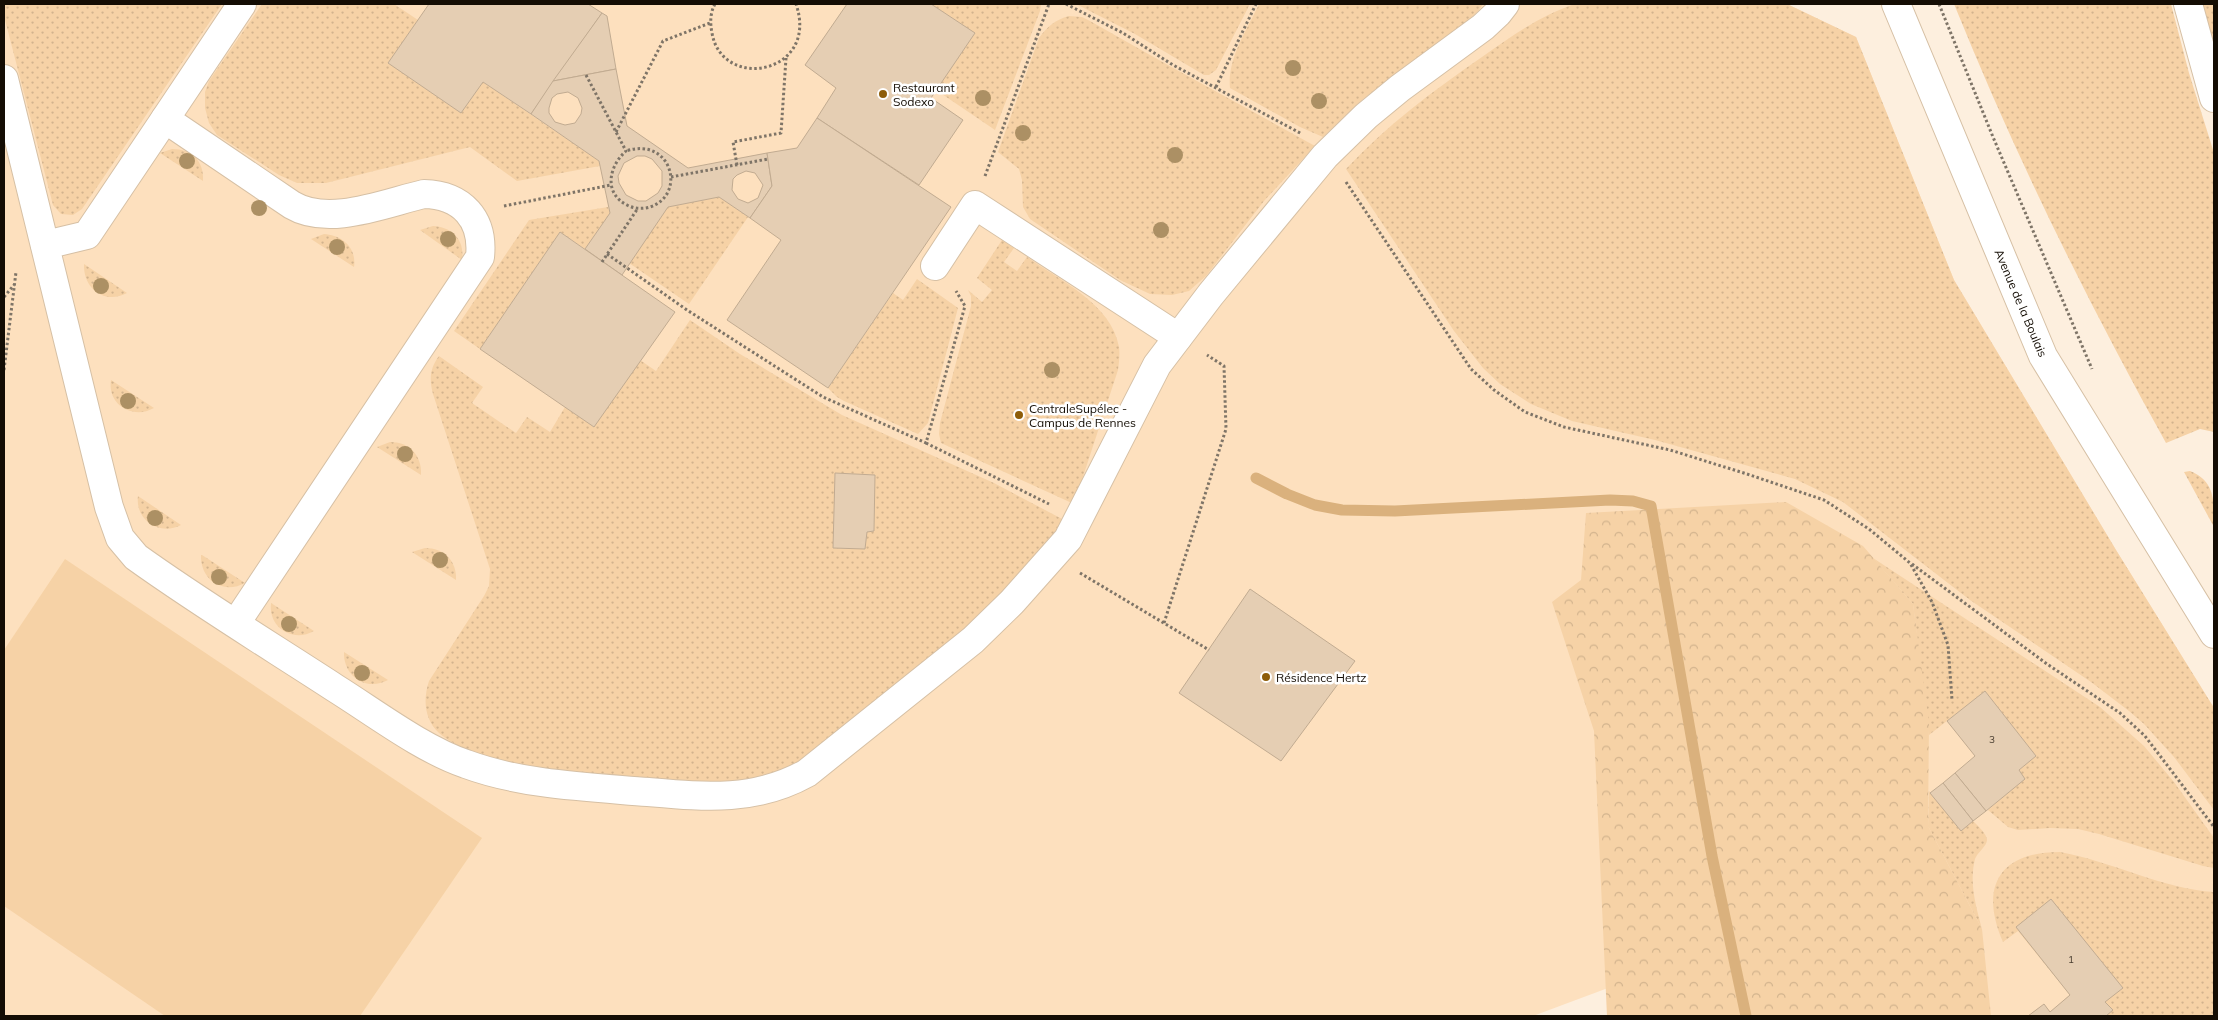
<svg xmlns="http://www.w3.org/2000/svg" width="2218" height="1020" viewBox="0 0 2218 1020" font-family="Mulish,sans-serif">
  <style>
    .built { fill: #fde0be }
    .grass { fill: url(#grass-dots); fill-rule: evenodd }
    .forest { fill: url(#forest-crowns) }
    .pitch { fill: #f6d2a6 }
    .lines { fill: none; stroke-linecap: round; stroke-linejoin: round }
    .stream { stroke: #dab17d; stroke-width: 11 }
    .building { fill: #e5ceb3; stroke: #c1ab91; fill-rule: evenodd }
    .minor-casing { stroke: #d6c0a5; stroke-width: 30 }
    .path { stroke: #7e7467; stroke-width: 3; stroke-dasharray: 2.5 2.5; stroke-linecap: butt }
    .minor { stroke: #fff; stroke-width: 28 }
    .tree { fill: #ac9064 }
    .poi-dot { fill: #8e5d09; stroke: #fff; stroke-width: 2 }
    .labels { text-anchor: middle; dominant-baseline: central; stroke-width: 5; stroke-linejoin: round; paint-order: stroke }
    .number-label { font-size: 10px; fill: #483d30 }
    .poi-label { font-size: 12px; fill: #140d04; stroke: #fff; text-anchor: start }
    .street-label { font-size: 12px; fill: #140d04; stroke: #fff }
  </style>
  <defs>
    <pattern id="grass-dots" width="8" height="8" patternUnits="userSpaceOnUse" patternTransform="scale(1.25)"><rect width="8" height="8" fill="#f6d2a6"/><path d="M2 2h.1M6 6h.1" fill="none" stroke="#d2b38d" stroke-width="1.8" stroke-linecap="round"/></pattern>
    <pattern id="forest-crowns" width="20" height="18" patternUnits="userSpaceOnUse" patternTransform="scale(1.25)"><rect width="20" height="18" fill="#f6d2a6"/><path d="M2 6a3 3 0 1 1 6 0M12 15a3 3 0 1 1 6 0" fill="none" stroke="#d2b38d"/></pattern>
  </defs>
  <rect width="100%" height="100%" fill="#fdefde"/>
  <!-- built -->
  <polygon class="built" points="4,4 1787,4 1856,37 1954,280 2116,550 2214,708 2214,1016 1696,1016 1608,988 1533,1016 4,1016"/>
  <!-- grass -->
  <g class="grass">
    <polygon points="4,4 222,4 82,209 73,215 61,214 53,205 4,16"/>
    <polygon points="262,4 394,4 418,20 388,63 461,113 483,82 599,161 600,166 517,181 470,147 326,183 297,183 279,175 217,135 209,123 205,108 205,92 209,81"/>
    <polygon points="931,4 1041,4 1040,11 995,130 936,90 975,33"/>
    <polygon points="1076,4 1250,4 1216,70 1209,75 1204,75 1135,34"/>
    <path d="M 1259,4 L 1483,4 L 1478,11 L 1465,23 L 1363,99 L 1323,137 L 1300,127 L 1230,88 C 1227,59 1247,30 1259,4 Z"/>
    <path d="M 1575,4 L 1787,4 L 1856,37 L 1954,280 L 2116,550 L 2214,708 L 2214,810 L 2174,757 L 2144,724 L 2129,711 L 2091,682 L 1970,600 L 1843,502 L 1795,479 L 1655,440 L 1572,421 L 1531,404 L 1500,384 L 1483,368 L 1454,331 L 1346,169 C 1386,126 1434,90 1482,57 C 1512,36 1541,15 1575,4 Z"/>
    <path d="M 1954,4 L 2171,4 L 2189,73 L 2214,153 L 2214,432 L 2200,429 L 2166,443 C 2087,301 2015,155 1954,4 Z"/>
    <polygon points="2202,4 2214,4 2214,47"/>
    <path d="M 1069,16 L 1082,17 L 1090,21 L 1166,64 L 1315,146 L 1264,201 L 1206,276 L 1189,291 L 1172,295 L 1150,294 L 1120,280 L 1030,219 L 1023,207 L 1022,180 L 1019,169 L 998,152 L 1039,38 C 1048,26 1055,20 1069,16 Z"/>
    <path d="M 172,149 C 192,149 204,161 203,181 L 160,153 Z"/>
    <polygon points="719,197 748,217 689,304 629,263 668,207"/>
    <polygon points="608,207 610,213 585,249 560,232 480,349 454,331 529,220"/>
    <path d="M 433,226 C 452,227 465,240 462,260 L 420,230 Z"/>
    <path d="M 324,234 C 342,235 357,248 354,267 L 311,239 Z"/>
    <path d="M 1002,240 L 1014,248 L 1004,262 L 1017,271 L 1027,257 C 1059,280 1112,304 1119,347 C 1120,354 1119,362 1118,370 L 1074,504 L 941,443 L 939,434 L 940,423 L 971,306 L 971,296 L 968,290 L 982,302 L 992,290 L 977,278 Z"/>
    <path d="M 84,264 L 127,293 C 105,305 83,289 84,264 Z"/>
    <polygon points="917,279 958,308 928,423 918,434 844,401 837,397 828,388 893,293 903,300"/>
    <path d="M 690,320 L 740,354 L 842,415 L 994,483 L 1064,520 C 1010,598 935,655 862,714 C 837,734 810,762 778,773 C 767,777 752,781 740,782 C 701,786 660,780 621,776 C 573,771 476,766 439,733 C 424,719 423,699 429,681 L 484,596 L 489,586 L 490,569 L 433,394 C 429,379 430,368 439,356 L 483,387 L 472,403 L 516,433 L 527,417 L 550,432 L 565,407 L 594,427 L 640,360 L 656,371 ZM 835,473 L 875,475 L 874,531 L 867,532 L 865,549 L 833,548 Z"/>
    <path d="M 111,380 L 154,408 C 133,420 107,405 111,380 Z"/>
    <path d="M 390,442 C 409,442 422,455 421,475 L 377,447 Z"/>
    <path d="M 2190,471 C 2216,481 2214,503 2214,527 L 2184,472 Z"/>
    <path d="M 138,496 L 181,525 C 160,536 135,521 138,496 Z"/>
    <path d="M 425,548 C 444,548 457,561 456,580 L 412,552 Z"/>
    <path d="M 201,555 L 202,555 L 245,583 C 223,595 200,580 201,555 Z"/>
    <polygon points="1873,558 2100,707 2144,746 2174,782 2214,838 2214,868 2203,866 2099,834 2078,829 2050,828 2018,830 2008,827 1988,810 2024,779 2019,770 2036,756 1985,691 1929,735 1913,604"/>
    <path d="M 271,603 L 314,631 C 293,643 268,628 271,603 Z"/>
    <path d="M 344,652 L 388,680 C 366,692 343,676 344,652 Z"/>
    <path d="M 1929,791 L 1961,831 L 1973,821 C 1977,825 1987,834 1987,840 C 1987,846 1977,853 1975,859 C 1969,883 1976,906 1982,929 L 1928,826 Z"/>
    <path d="M 2060,852 C 2111,861 2163,889 2214,892 L 2214,1016 L 2028,1016 L 2044,1004 L 2050,1012 L 2070,995 L 2018,931 L 2003,942 C 1979,887 1999,852 2060,852 Z"/>
  </g>
  <!-- forest -->
  <polygon class="forest" points="1786,502 1863,546 1913,604 1929,723 1928,826 1982,929 1991,1016 1607,1016 1594,731 1552,602 1581,580 1586,513"/>
  <!-- pitch -->
  <polygon class="pitch" points="65,559 482,838 360,1016 165,1016 4,906 4,650"/>
  <g class="lines">
    <!-- stream -->
    <polyline class="stream" points="1256,478 1287,494 1315,505 1342,510 1395,511 1610,500 1633,501 1651,506 1712,856 1746,1016"/>
  </g>
  <!-- building -->
  <g class="building">
    <polygon points="429,4 588,4 602,13 531,114 483,82 461,113 388,63"/>
    <polygon points="847,4 931,4 975,33 931,98 963,120 919,185 817,118 836,88 805,65"/>
    <polygon points="602,13 607,16 616,69 553,81"/>
    <path d="M 616,69 L 627,126 L 688,168 L 767,153 L 772,186 L 750,218 L 719,197 L 668,207 L 622,275 L 585,249 L 610,213 L 599,161 L 531,114 L 553,81 ZM 568,92 L 578,98 L 582,108 L 581,114 L 575,123 L 565,125 L 555,122 L 549,113 L 549,108 L 552,98 L 557,94 ZM 637,156 L 645,156 L 652,159 L 662,171 L 662,186 L 658,193 L 646,201 L 638,201 L 626,195 L 619,183 L 618,176 L 624,163 ZM 746,171 L 755,173 L 763,185 L 758,198 L 748,203 L 738,199 L 732,190 L 733,179 L 737,175 Z"/>
    <polygon points="817,118 951,207 828,388 727,320 781,240 750,218 772,186 767,153 797,148"/>
    <polygon points="560,232 675,312 594,427 480,349"/>
    <polygon points="835,473 875,475 874,531 867,532 865,549 833,548"/>
    <polygon points="1250,589 1355,661 1281,761 1179,693"/>
    <polygon points="1985,691 2036,756 2019,770 2025,779 1986,811 1955,773 1975,756 1947,721"/>
    <polygon points="1955,773 1986,811 1973,821 1943,783"/>
    <polygon points="1943,783 1973,821 1961,831 1930,793"/>
    <polygon points="2051,899 2123,988 2105,1002 2113,1010 2106,1016 2028,1016 2044,1004 2050,1012 2070,995 2016,927"/>
  </g>
  <g class="lines">
    <!-- minor casing -->
    <g class="minor-casing">
      <g id="minor">
        <polyline points="1896,4 2043,356 2214,634"/>
        <polyline points="2188,4 2214,98"/>
        <path d="M 4,79 L 109,507 L 120,538 L 136,557 C 200,603 269,645 335,688 C 375,713 422,749 466,764 C 523,785 588,787 648,792 C 705,797 755,802 807,773 L 973,640 L 1012,602 L 1068,539 L 1157,365 L 1211,294 L 1325,156 L 1366,116 L 1400,88 L 1483,27 L 1498,13 L 1505,4"/>
        <polyline points="165,119 242,4"/>
        <path d="M 45,245 L 87,235 L 165,119 L 292,205 C 329,227 385,203 424,194 C 462,195 484,219 480,257 L 236,623"/>
        <polyline points="935,266 975,205 1178,337"/>
      </g>
    </g>
    <!-- path -->
    <g class="path">
      <path d="M 715,4 C 710,13 710,23 712,33 C 722,92 820,74 796,4"/>
      <polyline points="1066,4 1123,33 1173,65 1302,134"/>
      <polyline points="1939,4 1993,137 2092,369"/>
      <path d="M 586,75 L 626,151 C 609,166 603,193 627,205 C 634,209 643,209 650,207 C 687,195 672,136 626,151"/>
      <polyline points="1216,87 1256,4"/>
      <polyline points="616,132 663,41 710,23"/>
      <polyline points="737,165 733,142 781,133 786,58"/>
      <polyline points="985,176 1049,4"/>
      <polyline points="671,177 768,159"/>
      <polyline points="1346,182 1471,369 1494,390 1525,412 1564,427 1670,450 1747,474 1824,500 1869,529 1910,563 1932,602 1948,645 1952,700"/>
      <polyline points="504,206 611,185"/>
      <polyline points="607,254 687,310 823,397 926,443 965,306 956,291"/>
      <polyline points="602,262 638,208"/>
      <polyline points="4,297 14,285"/>
      <polyline points="4,370 16,272"/>
      <polyline points="926,443 1049,504"/>
      <polyline points="1912,564 2047,664 2120,713 2145,736 2214,827"/>
      <polyline points="1080,573 1209,650"/>
      <polyline points="1164,623 1226,429 1224,366 1207,355"/>
    </g>
    <!-- minor -->
    <use href="#minor" class="minor"/>
  </g>
  <!-- trees -->
  <g class="tree">
    <circle cx="1293" cy="68" r="8"/>
    <circle cx="983" cy="98" r="8"/>
    <circle cx="1319" cy="101" r="8"/>
    <circle cx="1023" cy="133" r="8"/>
    <circle cx="1175" cy="155" r="8"/>
    <circle cx="187" cy="161" r="8"/>
    <circle cx="259" cy="208" r="8"/>
    <circle cx="1161" cy="230" r="8"/>
    <circle cx="448" cy="239" r="8"/>
    <circle cx="337" cy="247" r="8"/>
    <circle cx="101" cy="286" r="8"/>
    <circle cx="1052" cy="370" r="8"/>
    <circle cx="128" cy="401" r="8"/>
    <circle cx="405" cy="454" r="8"/>
    <circle cx="155" cy="518" r="8"/>
    <circle cx="440" cy="560" r="8"/>
    <circle cx="219" cy="577" r="8"/>
    <circle cx="289" cy="624" r="8"/>
    <circle cx="362" cy="673" r="8"/>
  </g>
  <!-- markers -->
  <g class="poi-dot">
    <circle cx="883" cy="94" r="5"/>
    <circle cx="1019" cy="415" r="5"/>
    <circle cx="1266" cy="677" r="5"/>
  </g>
  <g class="labels">
    <!-- number labels -->
    <g class="number-label">
      <text x="1992" y="739">3</text>
      <text x="2071" y="959">1</text>
    </g>
    <!-- poi labels -->
    <g class="poi-label">
      <text x="893" y="87">Restaurant<tspan x="893" dy="14">Sodexo</tspan></text>
      <text x="1029" y="408">CentraleSupélec -<tspan x="1029" dy="14">Campus de Rennes</tspan></text>
      <text x="1276" y="677">Résidence Hertz</text>
    </g>
    <!-- street labels -->
    <g class="street-label">
      <text transform="translate(2021 303) rotate(67)">Avenue de la Boulais</text>
    </g>
  </g>
  <!-- border -->
  <rect width="2218" height="1020" fill="none" stroke="#140d04" stroke-width="10"/>
</svg>
